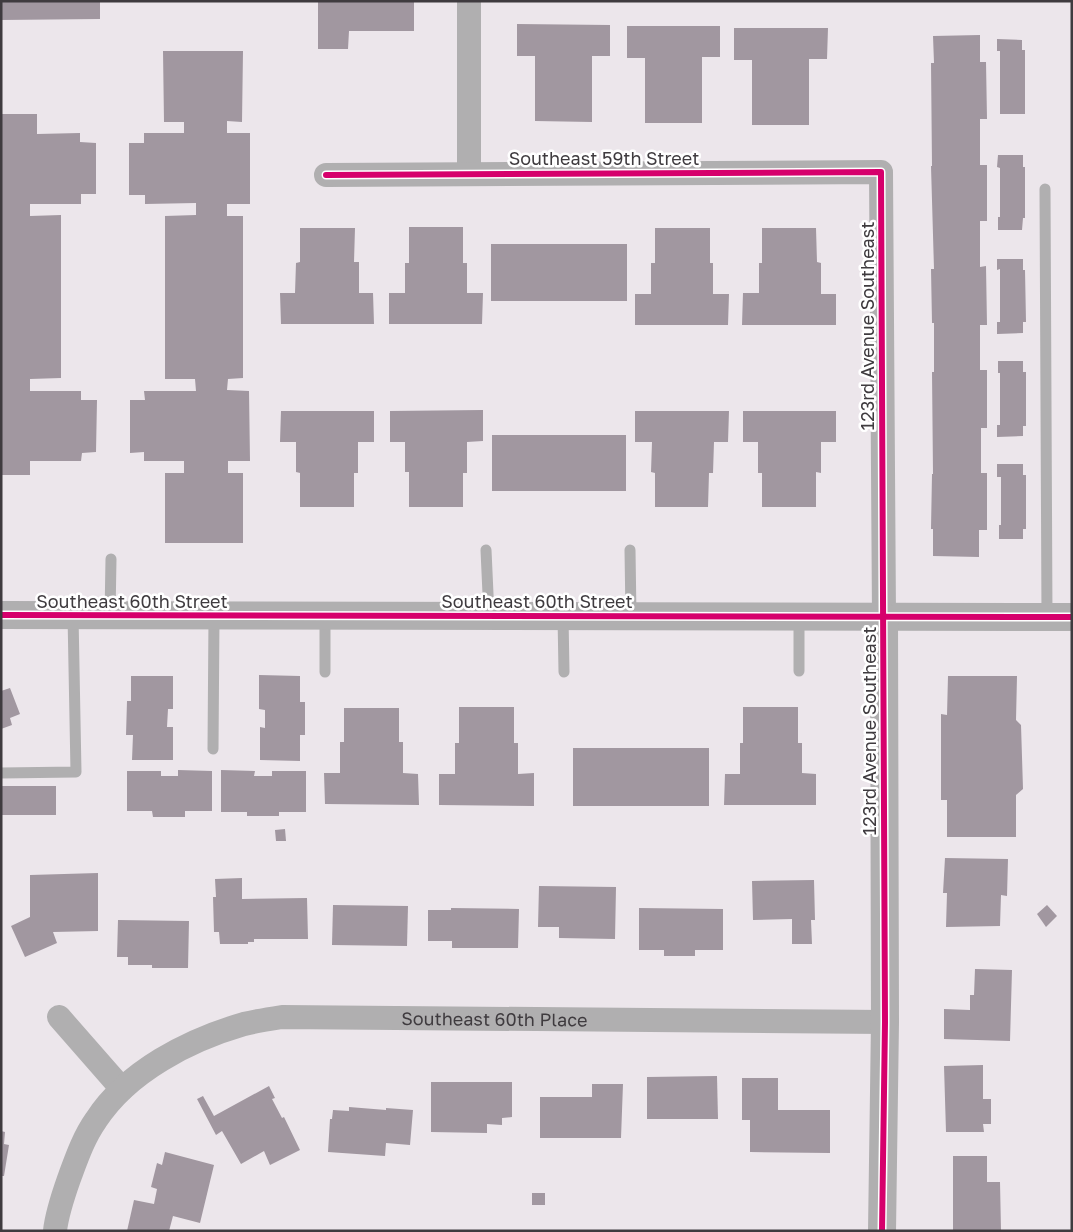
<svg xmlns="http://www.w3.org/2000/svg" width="1073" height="1232" viewBox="0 0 1073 1232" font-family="'Golos Text',sans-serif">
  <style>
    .building { fill: #a197a0 }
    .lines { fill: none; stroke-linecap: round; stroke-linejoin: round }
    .service { stroke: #b0afb0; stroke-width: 11 }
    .minor { stroke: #b0afb0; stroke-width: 24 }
    .tertiary { stroke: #b0afb0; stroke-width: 28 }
    .cycleway-casing { stroke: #fff; stroke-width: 9 }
    .cycleway { stroke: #d6006c; stroke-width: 6 }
    .labels { text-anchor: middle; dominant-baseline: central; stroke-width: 5; stroke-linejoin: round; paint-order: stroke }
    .street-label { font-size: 18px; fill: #3f3b3f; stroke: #fff }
  </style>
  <rect width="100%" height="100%" fill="#ece6eb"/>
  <!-- building -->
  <g class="building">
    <polygon points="1,1 100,1 100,19 1,20"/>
    <polygon points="318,1 414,1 414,31 349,31 348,49 318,49"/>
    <polygon points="517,24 610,25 610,56 592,56 592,122 535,121 535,56 517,56"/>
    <polygon points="627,26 720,26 720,57 702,57 702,123 645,123 645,58 627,58"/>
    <polygon points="734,28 828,28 827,59 809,59 809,125 752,125 752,60 734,60"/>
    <polygon points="980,35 980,62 986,62 987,119 980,119 980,165 987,165 987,221 980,221 980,267 986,266 987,325 980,325 980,370 987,370 987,428 981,428 981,473 987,473 987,530 979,530 979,557 933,556 933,529 931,529 932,474 933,474 932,372 934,372 934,323 932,323 931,269 934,269 931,166 932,166 931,63 934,63 933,36"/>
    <polygon points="997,39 1022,40 1022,50 1025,50 1025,114 1000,114 1000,51 997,51"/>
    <polygon points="163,51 243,51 242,122 227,121 227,133 250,133 250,204 227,204 227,216 243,216 243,378 228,379 227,390 249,391 250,461 228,461 228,473 243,473 243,543 165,543 165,473 184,473 184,461 144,461 144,452 130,453 130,400 145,400 144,391 196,391 195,379 165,379 165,216 196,215 196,203 145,204 145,195 129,195 129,143 144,143 144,133 184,133 184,122 164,122"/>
    <polygon points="1,114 37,114 37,134 80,133 80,142 96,143 96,194 81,194 81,204 30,204 30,216 61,215 61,378 30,379 30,391 81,391 81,400 97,400 96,452 82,453 81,461 30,461 30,475 1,475"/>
    <polygon points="998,155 1023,155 1023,167 1025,167 1025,218 1023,218 1022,230 998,230 998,217 1000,217 1000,168 997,167"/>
    <polygon points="409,227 463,227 463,263 467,263 467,293 483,293 482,324 389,324 389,293 405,293 405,263 409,263"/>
    <polygon points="300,228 355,228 354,262 359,262 359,293 373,293 374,324 281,324 280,293 295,293 296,263 300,262"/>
    <polygon points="655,228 710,228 710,263 713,263 713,294 729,294 728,325 635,325 635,294 651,294 651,263 655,263"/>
    <polygon points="762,228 816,228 817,262 821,263 821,294 836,294 836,325 742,325 743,293 759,293 759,263 762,263"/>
    <rect x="491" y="244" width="136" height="57"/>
    <polygon points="997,259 1023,259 1023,270 1025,270 1026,322 1023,322 1023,333 997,334 997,322 1000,322 1000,269 997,270"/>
    <polygon points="998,361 1023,361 1023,372 1026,372 1026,426 1023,426 1023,436 997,437 997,425 1000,425 1000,373 998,373"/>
    <polygon points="483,410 483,441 467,442 467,473 463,473 463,507 409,507 409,472 405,472 405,442 390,442 390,411"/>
    <polygon points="281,411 374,411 374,442 358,442 358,473 354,473 354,507 300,507 300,473 296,472 296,442 280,442"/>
    <polygon points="635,411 729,411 728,442 714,442 713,473 709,473 708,507 655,507 655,473 651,472 652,442 635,442"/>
    <polygon points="743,411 836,411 836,442 821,442 821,473 816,472 816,507 762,507 762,473 758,473 758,442 743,442"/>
    <rect x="492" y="435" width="134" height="56"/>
    <polygon points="997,464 1023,464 1023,475 1026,475 1026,529 1023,529 1023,539 999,539 999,525 1001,525 1001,477 997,477"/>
    <polygon points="259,675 300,676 300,702 305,702 305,735 300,735 300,761 260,760 260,727 265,728 265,710 259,709"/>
    <polygon points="131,676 173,676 173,709 168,709 167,727 173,727 173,760 132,760 133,735 126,735 127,701 131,701"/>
    <polygon points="948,676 1017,676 1016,720 1021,725 1023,789 1016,795 1016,837 947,837 947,800 941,800 941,714 947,715"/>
    <polygon points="10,688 20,714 10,718 12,725 1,729 1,691"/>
    <polygon points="459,707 514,707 514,743 518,743 518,774 534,773 534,806 439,805 439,774 455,774 455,743 459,743"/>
    <polygon points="743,707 798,707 798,743 802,743 802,773 816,774 816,805 724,805 725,774 740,774 740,743 743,743"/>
    <polygon points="344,708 399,708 399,742 403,742 403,773 418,774 419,805 325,804 324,773 340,773 340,742 344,742"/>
    <rect x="573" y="748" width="136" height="58"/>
    <polygon points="178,770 212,771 212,811 185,811 185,817 153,817 152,811 127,811 127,771 161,771 161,776 178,776"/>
    <polygon points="221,770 255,771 254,776 272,776 272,771 306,771 306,812 279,812 279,816 247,816 247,812 221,812"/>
    <rect x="1" y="786" width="55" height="29"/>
    <polygon points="285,829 286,841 276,841 275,830"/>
    <polygon points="945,858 1008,859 1007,896 1001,895 1000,926 946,927 947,893 943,893"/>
    <polygon points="98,873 98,931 53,932 57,943 25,957 11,926 30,917 30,875"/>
    <polygon points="242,878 242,899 307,898 308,939 254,939 254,942 248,942 248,944 220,944 219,932 214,932 213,897 216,897 215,879"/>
    <polygon points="814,880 815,920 811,920 812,944 792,944 792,919 753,920 752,881"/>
    <polygon points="539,886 616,887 615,939 559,938 559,927 538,927"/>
    <polygon points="333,905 408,906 407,946 332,945"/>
    <polygon points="1047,905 1057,916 1046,927 1037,914"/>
    <polygon points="451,908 519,909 518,948 452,948 452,941 428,941 428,910 451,910"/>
    <polygon points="639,908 723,909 723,950 695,950 695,956 664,956 664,950 639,950"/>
    <polygon points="118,920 189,921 188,968 152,968 152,965 128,965 128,957 117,957"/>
    <polygon points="975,969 1012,970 1010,1041 944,1039 944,1009 970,1010 970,995 974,995"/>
    <polygon points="983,1065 983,1099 991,1099 991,1124 983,1124 984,1132 946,1132 944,1066"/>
    <polygon points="717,1076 718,1119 647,1119 647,1077"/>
    <polygon points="742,1078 778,1078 778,1110 830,1110 830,1153 750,1152 750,1120 742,1120"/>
    <polygon points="431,1082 512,1082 512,1117 502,1118 502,1125 487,1124 487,1133 431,1132"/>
    <polygon points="592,1084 623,1084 621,1138 540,1138 540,1097 592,1097"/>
    <polygon points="269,1086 275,1098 272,1099 282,1118 284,1117 300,1150 270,1165 264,1151 241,1164 222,1131 216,1135 197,1099 203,1096 214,1116"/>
    <polygon points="349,1107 386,1110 386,1108 413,1110 410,1145 386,1143 385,1156 328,1152 330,1119 332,1119 333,1110 349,1111"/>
    <polygon points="1,1131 5,1132 4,1144 9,1145 4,1176 1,1176"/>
    <polygon points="165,1152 214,1165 200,1223 173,1216 169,1231 127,1231 134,1200 154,1204 157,1189 151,1187 157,1163 162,1165"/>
    <polygon points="953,1156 987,1156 987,1182 1000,1182 1001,1231 953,1231"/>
    <rect x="532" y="1193" width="13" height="12"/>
  </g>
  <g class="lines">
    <!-- service -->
    <g class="service">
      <polyline points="1045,189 1047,617"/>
      <polyline points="486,550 489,616"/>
      <polyline points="630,550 631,616"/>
      <polyline points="110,616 111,559"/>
      <polyline points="325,616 325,672"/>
      <polyline points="563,616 564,672"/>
      <polyline points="799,616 799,671"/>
      <polyline points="213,749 214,616"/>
      <polyline points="1,773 76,772 73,615"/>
    </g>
    <!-- minor -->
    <g class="minor">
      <polyline points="469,173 469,1"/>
      <polyline points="326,175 881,172 884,617"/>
      <polyline points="59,1017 122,1089"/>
      <path id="s1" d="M 55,1231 C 57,1212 64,1193 70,1176 C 77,1157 84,1137 96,1120 C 128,1071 189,1040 244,1024 C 256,1021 269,1019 282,1017 L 885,1022"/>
    </g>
    <!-- tertiary -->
    <g class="tertiary">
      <polyline points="1,615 1072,617"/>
      <polyline points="882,1231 885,1022 884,617"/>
    </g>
    <!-- cycleway casing -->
    <g class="cycleway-casing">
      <g id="cycleway">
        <polyline points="326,175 881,172 885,1022 882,1231"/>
        <polyline points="1,615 1072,617"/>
      </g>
    </g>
    <!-- cycleway -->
    <use href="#cycleway" class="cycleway"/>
  </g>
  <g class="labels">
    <!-- street labels -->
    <g class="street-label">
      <text x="604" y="158">Southeast 59th Street</text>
      <text transform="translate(867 326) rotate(-90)">123rd Avenue Southeast</text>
      <text x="132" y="601">Southeast 60th Street</text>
      <text x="537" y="601">Southeast 60th Street</text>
      <text transform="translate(869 731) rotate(-90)">123rd Avenue Southeast</text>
      <text stroke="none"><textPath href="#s1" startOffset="550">Southeast 60th Place</textPath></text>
    </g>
  </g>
  <!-- border -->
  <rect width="1073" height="1232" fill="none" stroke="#3f3b3f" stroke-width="5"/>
</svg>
